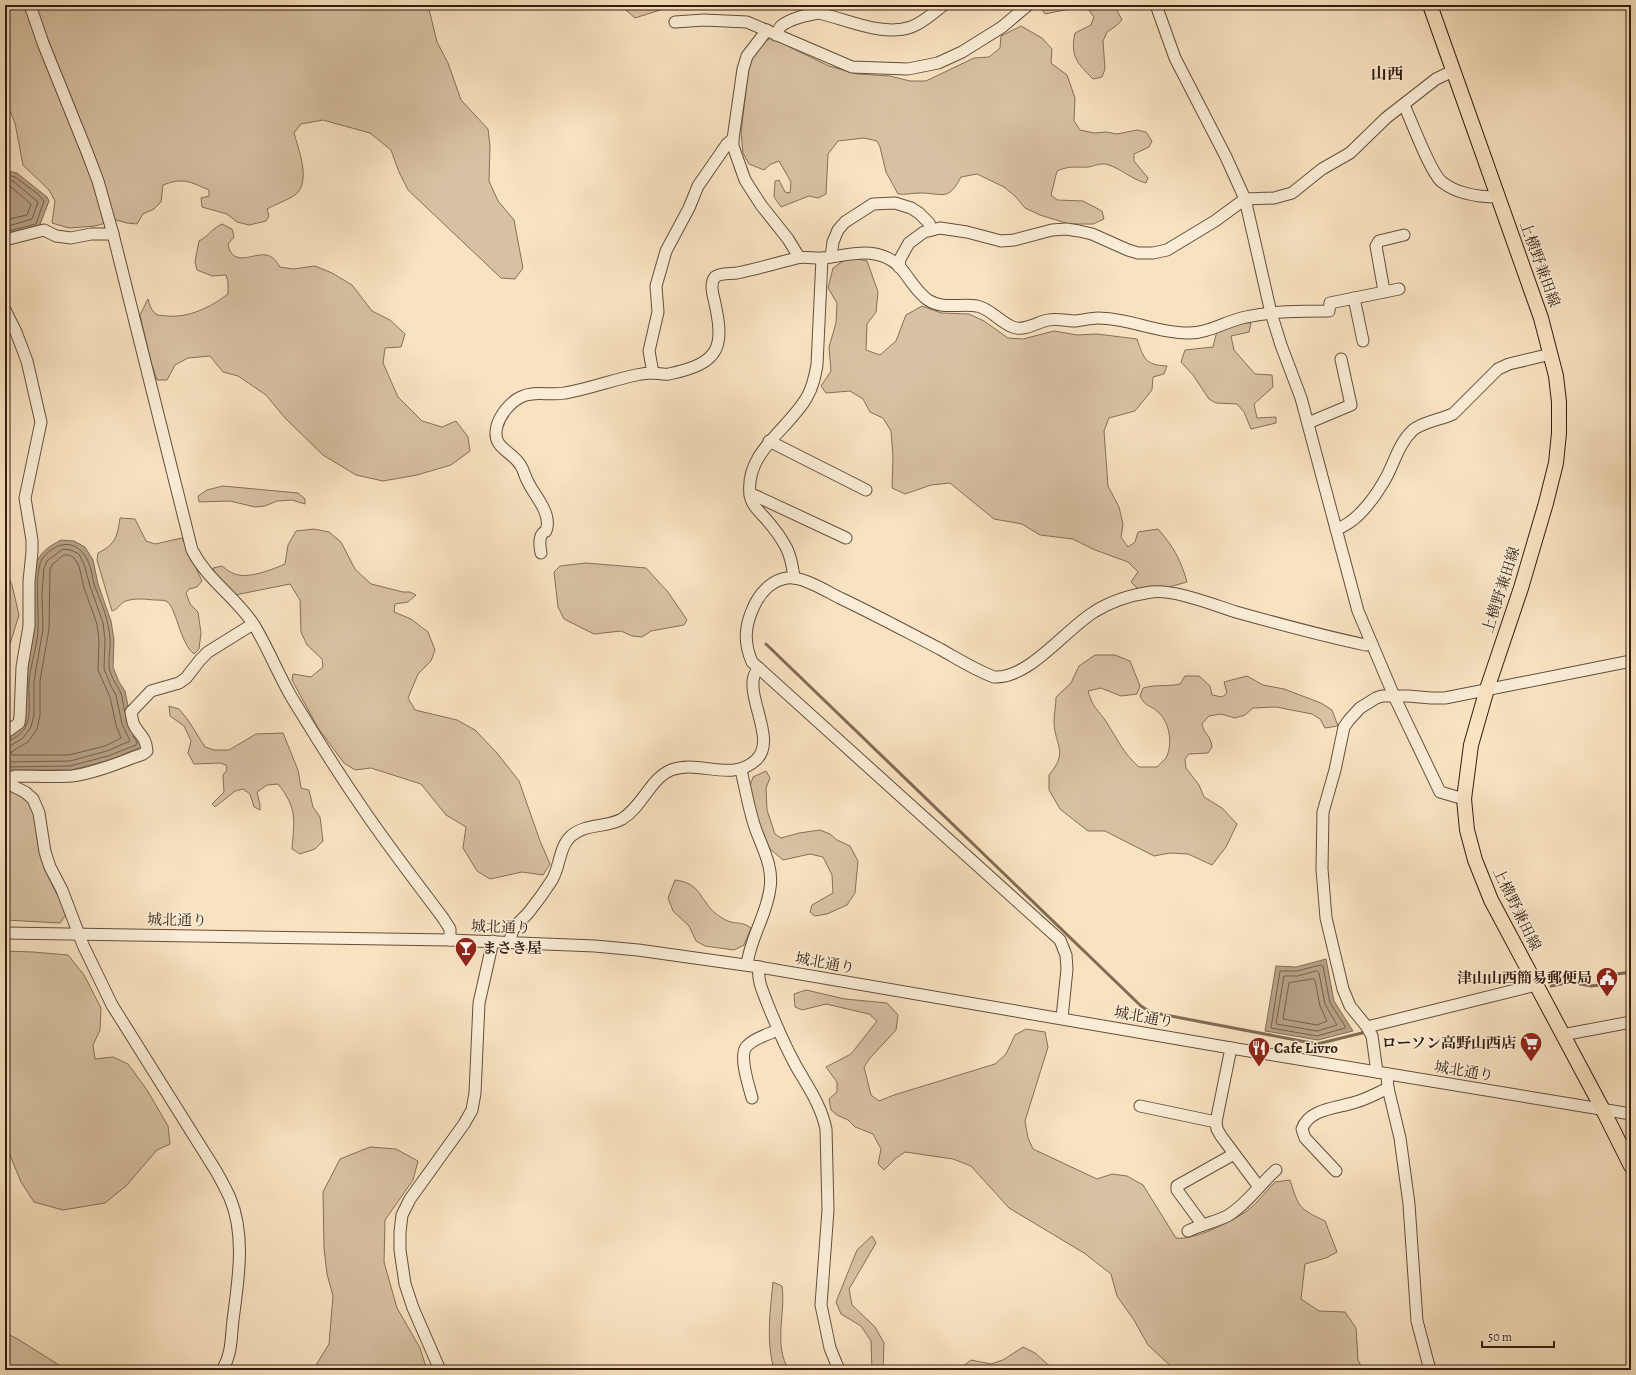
<svg xmlns="http://www.w3.org/2000/svg" width="1636" height="1375" viewBox="0 0 1636 1375" font-family="Alegreya,'Noto Serif JP',serif">
  <style>
    .green { fill: #d7c1a2; stroke: #856f58 }
    .water { fill: #b59f83; stroke: #816b54 }
    .lines { fill: none; stroke-linecap: round; stroke-linejoin: round }
    .shore { stroke: #745e48; stroke-width: 1 }
    .stream { stroke: #816b54; stroke-width: 3 }
    .minor-casing { stroke: #644e3a; stroke-width: 13 }
    .major-casing { stroke: #331d0e; stroke-width: 16 }
    .minor { stroke: #faecd6; stroke-width: 11 }
    .major { stroke: #f8e2c0; stroke-width: 14 }
    .labels { text-anchor: middle; dominant-baseline: central; stroke-width: 3; stroke-linejoin: round; paint-order: stroke }
    .street-label { font-size: 15px; fill: #331d0e; stroke: #faecd6 }
    .poi-label { font-size: 15px; font-weight: bold; fill: #331d0e; stroke: #faecd6; text-anchor: start }
    .neighbourhood-label { font-size: 16px; font-weight: bold; fill: #331d0e; stroke: #faecd6 }
  </style>
  <rect width="100%" height="100%" fill="#f8e2c0"/>
  <filter id="stains"><feTurbulence type="fractalNoise" baseFrequency=".005" numOctaves="4"/><feColorMatrix values="0 0 0 0 .2 0 0 0 0 .09 0 0 0 0 .02 0 0 0 .5 -.17"/></filter>
  <radialGradient id="worn" r=".72"><stop offset=".6" stop-color="#630" stop-opacity="0"/><stop offset="1" stop-color="#630" stop-opacity=".3"/></radialGradient>
  <!-- green -->
  <g class="green">
    <path d="M 5,5 L 428,5 L 437,42 L 448,63 L 461,100 L 488,129 L 490,146 L 489,181 L 498,201 L 514,220 L 523,268 L 515,279 L 501,278 L 408,190 L 399,172 L 391,150 L 370,133 L 323,120 L 301,124 L 294,133 C 298,148 312,182 295,195 C 288,200 276,204 267,209 L 269,216 L 266,221 L 249,225 L 237,222 L 227,214 L 202,207 L 201,198 L 209,196 L 209,190 C 190,182 184,177 163,185 L 161,202 L 154,209 L 143,214 L 137,224 L 127,223 L 116,220 L 95,226 L 69,228 L 52,223 L 55,201 L 49,190 L 23,165 L 15,123 L 5,99 Z"/>
    <polygon points="620,5 676,5 635,18"/>
    <path d="M 1046,5 L 1113,5 L 1115,6 L 1122,20 L 1116,26 L 1107,32 L 1103,41 L 1105,69 L 1102,77 L 1093,79 C 1077,63 1070,56 1075,33 L 1091,25 L 1094,17 L 1088,9 L 1079,7 L 1045,14 L 1041,8 Z"/>
    <path d="M 1021,26 L 1042,38 L 1052,49 L 1051,63 L 1067,75 L 1075,98 L 1074,121 L 1080,130 L 1094,133 L 1106,132 L 1117,134 L 1137,130 L 1146,132 L 1152,141 L 1149,147 L 1134,154 L 1134,161 L 1148,178 L 1146,183 C 1131,179 1123,170 1109,165 C 1100,162 1096,166 1088,167 C 1073,168 1072,165 1057,171 L 1051,195 L 1057,200 L 1083,201 L 1102,211 L 1104,219 L 1093,224 L 1069,224 L 1040,215 L 1025,208 L 1015,196 L 1004,187 L 977,174 L 961,177 C 948,202 943,193 920,193 C 912,193 906,195 898,194 L 886,172 L 880,147 L 877,141 L 864,138 L 838,141 L 828,154 L 826,194 L 818,198 L 809,196 L 781,207 L 774,197 L 775,181 L 779,180 L 785,192 L 790,193 L 791,182 L 779,161 L 771,164 L 764,170 L 749,164 L 743,153 L 741,132 L 750,58 L 763,42 L 771,38 L 829,66 L 857,74 L 890,76 L 910,81 L 926,81 L 974,58 L 989,57 L 1000,48 L 1001,36 Z"/>
    <path d="M 222,224 L 232,229 L 234,237 L 228,244 C 232,268 253,253 266,255 C 273,256 276,261 280,267 L 293,269 L 315,266 L 332,273 L 352,285 L 372,311 L 390,320 L 405,334 L 401,347 L 385,348 L 383,363 L 398,397 L 422,421 L 442,427 L 456,421 L 468,437 L 470,451 L 451,465 L 417,475 L 383,481 L 356,475 L 323,455 L 285,418 L 266,395 L 238,376 L 223,372 L 210,356 L 188,358 L 175,365 L 167,380 L 157,380 L 151,362 L 140,315 L 148,299 C 150,305 151,312 158,315 C 160,316 164,315 167,316 C 189,318 211,307 228,294 L 228,282 L 226,275 L 212,276 L 197,270 L 195,262 L 199,241 C 209,236 211,229 222,224 Z"/>
    <path d="M 849,257 L 867,261 L 878,292 L 876,312 L 867,324 L 866,350 L 880,355 L 896,341 L 906,315 L 922,306 L 941,313 L 969,314 L 984,321 L 1008,338 L 1023,339 L 1054,331 L 1077,335 L 1097,334 L 1137,339 C 1144,359 1145,365 1167,366 L 1164,374 L 1153,377 L 1152,390 L 1135,411 L 1109,418 L 1104,431 L 1108,486 L 1119,507 L 1123,524 L 1121,537 L 1128,547 L 1135,542 L 1138,532 L 1158,529 C 1173,546 1181,560 1187,582 L 1169,587 L 1138,589 L 1131,582 L 1138,572 L 1128,562 L 1095,550 L 1073,539 L 1040,535 L 1022,524 L 994,519 L 950,483 L 931,485 L 905,494 L 892,488 L 893,457 L 891,431 L 883,418 L 870,412 L 863,399 L 850,391 L 826,393 L 821,386 L 831,371 L 829,347 L 836,323 L 837,303 L 828,288 L 833,268 Z"/>
    <polygon points="1237,323 1251,323 1249,332 1231,336 1234,350 1255,374 1272,375 1273,387 1254,404 1257,418 1276,417 1276,423 1251,429 1244,412 1237,404 1216,403 1209,399 1193,375 1181,362 1185,350 1213,347 1217,331"/>
    <polygon points="223,486 298,493 305,499 305,504 292,500 277,501 265,506 255,507 230,501 199,502 198,496 207,490"/>
    <path d="M 120,518 L 135,519 L 146,541 L 155,544 L 182,538 L 202,581 L 197,587 L 189,589 L 186,593 L 190,604 L 198,612 L 201,633 L 199,649 L 194,654 C 180,644 176,605 166,601 C 163,600 157,600 154,600 C 144,599 135,598 126,601 C 120,603 119,609 112,611 L 97,560 L 98,553 C 116,544 117,537 120,518 Z"/>
    <path d="M 314,529 L 329,532 L 341,542 L 355,569 L 371,584 L 403,592 L 410,592 L 416,595 L 408,602 L 395,604 L 394,612 L 411,619 L 428,632 L 435,650 L 431,661 L 418,674 L 408,698 L 415,710 L 457,720 L 475,730 L 497,753 L 519,781 L 540,841 L 550,864 L 543,875 L 522,872 L 490,879 L 477,871 L 463,848 L 466,827 L 446,815 L 421,784 L 371,768 L 355,770 L 344,763 L 318,728 L 292,680 L 293,674 L 311,677 L 323,667 L 322,659 L 307,645 L 301,632 L 300,600 L 290,584 L 235,595 L 215,574 L 213,568 L 222,566 C 227,570 232,574 239,575 C 250,578 274,569 285,564 L 288,545 L 296,531 Z"/>
    <polygon points="586,563 646,568 668,592 687,620 684,625 651,631 642,637 632,636 621,631 594,634 564,619 558,607 554,572 560,566"/>
    <polygon points="5,569 12,585 19,615 5,660"/>
    <path d="M 1095,655 L 1115,655 L 1130,661 L 1140,686 L 1137,694 L 1121,696 L 1101,688 L 1088,691 C 1093,709 1098,709 1107,723 C 1118,740 1123,753 1139,767 L 1157,767 C 1159,764 1164,761 1166,758 C 1173,745 1170,722 1158,712 C 1150,704 1146,708 1140,696 L 1143,688 C 1156,684 1168,687 1180,684 L 1185,676 L 1199,676 L 1210,686 L 1212,695 L 1222,697 L 1227,693 L 1224,682 L 1247,676 L 1263,685 L 1284,689 L 1321,703 L 1332,710 L 1338,726 L 1325,728 L 1320,719 L 1312,714 L 1276,707 L 1253,708 L 1245,715 L 1235,718 L 1221,714 L 1209,716 L 1202,724 C 1204,735 1211,735 1212,747 L 1208,753 L 1189,754 L 1185,759 L 1186,768 L 1199,785 L 1204,797 L 1222,808 L 1237,824 L 1226,847 L 1212,865 L 1188,854 L 1170,853 L 1154,856 L 1105,831 L 1088,831 L 1060,809 L 1049,790 L 1049,775 C 1069,751 1055,747 1054,722 C 1054,714 1056,705 1056,697 L 1071,683 L 1079,666 Z"/>
    <path d="M 169,706 L 179,709 L 188,720 L 205,747 L 214,750 L 229,750 L 256,734 L 283,733 L 298,770 L 301,788 L 309,790 L 313,807 L 320,817 L 323,841 L 315,849 L 300,854 L 292,849 C 294,820 298,809 278,784 L 267,785 L 257,792 L 260,805 L 260,810 L 254,807 L 250,794 L 243,789 L 235,791 L 215,807 L 212,804 L 224,792 L 223,775 L 227,770 L 226,765 L 220,763 L 194,764 L 188,753 L 191,741 L 184,726 L 170,716 Z"/>
    <polygon points="766,771 770,778 766,788 767,810 775,834 781,838 799,833 820,830 830,834 837,840 850,846 858,861 855,893 847,905 827,914 815,916 810,912 812,905 833,893 832,875 823,857 810,854 783,860 769,848 758,823 750,786 753,777"/>
    <path d="M 5,790 C 10,792 15,793 20,795 C 40,807 35,834 40,854 C 45,874 57,894 67,913 L 60,923 L 5,920 Z"/>
    <path d="M 675,880 C 701,883 699,899 715,913 C 719,916 726,921 731,922 C 741,924 742,922 751,928 L 744,945 L 734,950 L 705,946 L 696,941 L 689,926 L 673,911 L 668,898 Z"/>
    <polygon points="5,951 33,952 68,955 84,975 101,1008 100,1030 93,1045 95,1059 113,1057 128,1064 147,1090 168,1126 170,1144 157,1150 126,1186 105,1203 63,1210 34,1202 21,1182 5,1143"/>
    <path d="M 806,990 L 845,999 L 887,1003 L 898,1015 L 896,1030 L 870,1058 L 864,1067 L 871,1095 L 879,1101 L 894,1095 L 995,1064 L 1006,1054 L 1015,1035 L 1026,1029 L 1045,1032 L 1048,1047 L 1025,1121 L 1028,1138 L 1033,1149 L 1097,1179 L 1112,1174 L 1127,1176 L 1143,1185 L 1176,1238 C 1194,1241 1232,1221 1247,1211 C 1258,1203 1266,1191 1275,1182 L 1290,1180 C 1299,1208 1298,1208 1325,1221 L 1337,1252 L 1326,1258 L 1305,1264 L 1301,1299 L 1319,1311 L 1345,1312 L 1356,1328 L 1358,1360 L 1363,1370 L 1175,1370 L 1148,1345 L 1134,1320 L 1117,1296 L 1111,1274 L 1084,1253 L 1009,1208 L 971,1166 L 953,1159 L 905,1152 L 895,1159 L 884,1170 L 878,1164 L 881,1149 L 873,1134 L 855,1127 L 848,1120 L 837,1115 L 831,1110 L 829,1099 L 837,1092 L 837,1082 L 826,1067 L 851,1054 L 877,1021 L 869,1014 L 826,1004 L 802,1010 L 795,1007 L 794,994 Z"/>
    <polygon points="370,1147 396,1149 418,1161 413,1180 385,1220 384,1262 397,1308 420,1348 427,1370 313,1370 329,1344 333,1296 327,1274 324,1248 323,1192 340,1159"/>
    <polygon points="872,1236 876,1243 849,1289 852,1305 875,1327 884,1343 883,1370 872,1370 871,1341 861,1326 841,1314 836,1302 857,1250"/>
    <path d="M 773,1282 L 782,1286 C 786,1313 773,1345 789,1370 L 774,1370 C 766,1341 770,1312 773,1282 Z"/>
    <polygon points="5,1333 16,1338 67,1370 5,1370"/>
    <polygon points="1023,1347 1035,1353 1054,1370 958,1370 971,1360 991,1364 1003,1360"/>
  </g>
  <!-- water -->
  <g class="water">
    <polygon points="5,170 17,173 47,197 49,201 39,227 5,236"/>
    <path d="M 61,540 L 74,541 L 85,547 L 93,560 L 98,584 L 111,621 L 114,640 L 113,667 L 119,682 L 125,691 L 131,721 L 141,741 L 141,747 L 110,760 L 71,770 L 5,770 L 5,739 L 18,730 L 34,628 L 33,594 L 35,566 C 40,552 48,547 61,540 Z"/>
    <polygon points="1326,959 1334,1001 1353,1031 1318,1040 1265,1031 1276,966 1296,967"/>
  </g>
  <g class="lines">
    <!-- shore -->
    <g class="shore">
      <polyline points="5,174 15,177 38,194 44,201 36,224 5,232"/>
      <polyline points="5,180 13,181 38,202 32,219 5,227"/>
      <polyline points="5,186 11,187 31,204 27,215 5,220"/>
      <polygon points="64,555 70,555 74,558 79,566 84,588 97,624 99,640 98,670 110,697 116,725 121,738 105,746 69,755 12,755 11,752 28,742 37,729 40,715 40,681 49,629 50,570 52,565"/>
      <path d="M 5,742 C 12,741 23,733 26,726 C 32,712 28,695 29,681 C 31,662 38,645 38,627 C 39,611 34,569 43,558 C 57,540 78,539 88,561 C 92,569 92,579 95,587 C 102,604 109,621 110,639 C 111,648 108,658 109,667 C 110,675 116,684 120,691 C 123,697 123,706 125,712"/>
      <polyline points="5,747 10,746 23,738 31,727 34,715 34,681 43,629 42,594 44,568 47,561 63,549 71,550 79,554 84,564 90,586 103,623 105,640 104,669 111,686 116,695 122,724 130,741 107,751 70,761 5,762"/>
      <polyline points="5,767 70,766 108,756 136,745 137,742 133,736"/>
      <polygon points="1321,965 1323,966 1330,1003 1345,1026 1345,1028 1317,1036 1271,1028 1280,971 1297,971"/>
      <polygon points="1317,971 1319,973 1325,1004 1337,1025 1317,1031 1276,1024 1284,976 1297,976"/>
      <polygon points="1313,979 1315,980 1320,1006 1327,1021 1317,1025 1283,1019 1289,983"/>
    </g>
    <!-- stream -->
    <g class="stream">
      <polyline points="766,644 1141,1006 1150,1012 1317,1044 1366,1032"/>
      <polyline points="1551,986 1570,982 1591,986 1600,985 1617,974 1631,972"/>
    </g>
    <!-- minor casing -->
    <g class="minor-casing">
      <g id="minor">
        <path d="M 30,5 L 43,43 L 87,152 L 98,181 L 113,234 L 192,550 C 208,581 236,597 254,625 C 268,648 278,674 292,698 C 313,732 334,767 357,800 C 384,841 414,879 443,918 L 450,929 L 450,940"/>
        <polyline points="1156,5 1175,58 1226,157 1245,199 1271,313 1281,345 1301,398 1358,611 1394,696 1440,792 1464,799"/>
        <polyline points="675,22 704,20 747,22 852,67 908,69 938,63 962,52 1002,27 1028,5"/>
        <polyline points="767,30 747,56 743,69 733,139 733,146 745,180 761,205 788,239 799,257"/>
        <path d="M 776,35 C 778,32 779,28 781,26 C 791,18 807,15 818,13 C 847,19 882,37 911,27 C 923,23 934,12 944,5"/>
        <path d="M 1404,105 C 1411,120 1431,174 1442,182 C 1457,194 1479,197 1498,197"/>
        <polyline points="5,240 44,230 56,236 71,238 91,234 113,234"/>
        <polyline points="831,257 833,242 838,230 845,222 873,204 895,203 911,208 919,213 929,223 932,230"/>
        <polyline points="899,267 900,259 909,243 924,232 940,228 967,232 1001,241 1014,240 1052,230 1066,229 1079,231 1092,234 1128,250 1138,253 1153,253 1167,250 1215,221 1245,199 1274,198 1292,193 1322,169 1350,153 1386,118 1436,79 1453,71"/>
        <polyline points="1384,291 1376,246 1379,241 1404,235"/>
        <polyline points="1354,298 1363,341"/>
        <polyline points="5,310 16,332 27,361 41,422 25,498 32,540 32,552 29,581 29,626 22,667 20,716 19,723 5,733"/>
        <polyline points="653,373 649,351 658,312 656,286 666,251 689,208 698,186 727,144 733,139"/>
        <polyline points="1308,423 1351,405 1341,359"/>
        <polyline points="769,441 866,490"/>
        <polyline points="750,495 756,496 846,538"/>
        <path d="M 1336,529 C 1355,524 1373,500 1383,483 C 1394,466 1397,445 1413,430 C 1424,421 1440,420 1453,414 L 1498,369 L 1509,364 L 1551,354"/>
        <path d="M 541,553 C 540,548 539,541 541,536 C 545,528 545,536 547,527 C 550,511 534,495 528,482 C 525,477 524,471 521,466 C 512,450 491,449 497,426 C 500,415 510,402 521,397 C 534,390 550,396 565,393 C 589,389 612,380 636,375 C 641,374 647,373 652,373 C 659,373 662,375 669,374 C 721,363 725,347 714,299 C 712,292 710,283 715,277 C 720,273 730,274 737,273 C 757,269 777,263 797,258 C 806,256 815,259 824,258 C 850,255 877,245 899,266 C 909,277 916,292 928,300 C 943,310 960,303 977,306 C 992,309 1002,325 1016,328 C 1026,330 1038,322 1048,320 C 1058,318 1067,321 1076,321 C 1084,320 1091,318 1098,318 C 1128,318 1157,333 1187,333 C 1207,334 1226,321 1246,317 C 1273,311 1301,311 1329,311 L 1330,303 L 1399,289"/>
        <path d="M 794,578 C 793,569 791,558 787,549 C 782,539 773,527 766,519 C 759,511 751,505 750,494 C 745,452 789,429 807,397 C 813,387 815,376 817,365 L 822,258"/>
        <path d="M 741,770 C 745,787 748,804 753,821 C 759,843 774,864 770,888 C 767,915 750,938 747,965"/>
        <path d="M 5,782 L 25,792 L 33,799 L 39,813 L 45,852 L 50,867 L 62,890 L 83,945 L 112,1005 L 216,1171 C 221,1180 226,1189 230,1198 C 246,1236 238,1281 233,1320 C 231,1337 232,1355 222,1370"/>
        <path d="M 5,782 L 8,779 L 16,776 C 34,776 53,777 72,776 C 96,773 120,762 143,754 L 147,751 C 146,736 139,735 134,725 C 132,721 132,716 131,712 L 151,691 L 179,683 L 186,678 L 200,660 L 208,652 L 253,624"/>
        <polyline points="5,933 450,940 595,946 638,950 759,967 1231,1048 1631,1114"/>
        <path d="M 510,942 C 511,938 511,934 513,930 C 517,923 524,918 529,912 C 537,902 545,891 552,880 C 560,867 559,847 571,836 C 586,823 606,828 622,819 C 642,807 651,778 671,770 C 699,759 731,783 756,760 C 777,741 747,700 754,676 C 755,673 757,670 759,668"/>
        <path d="M 759,967 C 757,980 763,992 768,1005 C 776,1025 785,1046 796,1066 C 808,1087 821,1105 826,1129 L 828,1210 L 821,1305 L 830,1348 L 839,1370"/>
        <polyline points="1536,985 1367,1027 1350,1006 1343,989 1326,918 1322,869 1323,812 1335,770 1344,727 1349,720 1360,708 1376,698 1382,696 1408,696 1431,698 1445,698 1631,661"/>
        <path d="M 1062,1018 L 1067,969 L 1066,955 L 1060,940 L 752,662 C 743,641 745,624 755,604 C 761,592 772,580 787,578 C 802,576 826,591 840,598 C 874,614 907,632 940,649 C 958,659 975,670 994,677 C 1029,679 1066,629 1094,612 C 1111,601 1131,595 1151,592 C 1174,589 1214,605 1236,612 C 1279,624 1322,636 1366,645 L 1372,644"/>
        <polyline points="1367,1027 1372,1036 1377,1072"/>
        <polyline points="1562,1035 1631,1022"/>
        <polyline points="1387,1074 1388,1088 1400,1138 1409,1204 1417,1321 1430,1370"/>
        <path d="M 752,1098 C 749,1086 738,1055 747,1046 C 754,1038 769,1034 778,1030"/>
        <polyline points="1140,1106 1216,1122 1231,1048"/>
        <polyline points="1216,1122 1217,1129 1221,1136 1256,1183 1260,1186"/>
        <path d="M 1336,1171 L 1305,1138 L 1302,1129 C 1309,1108 1339,1108 1356,1102 C 1367,1099 1378,1093 1388,1088"/>
        <polyline points="1202,1224 1177,1190 1177,1186 1234,1154"/>
        <path d="M 1188,1231 C 1200,1225 1219,1221 1229,1215 C 1248,1203 1259,1185 1276,1170"/>
        <polyline points="440,1370 413,1308 405,1284 400,1250 400,1232 402,1215 410,1199 464,1124 472,1110 475,1093 479,1003 493,941"/>
      </g>
    </g>
    <!-- major casing -->
    <g class="major-casing">
      <polyline id="major" points="1430,5 1541,318 1556,376 1559,402 1559,433 1556,463 1546,503 1521,588 1487,689 1471,745 1464,799 1467,830 1475,860 1491,900 1602,1108 1631,1166"/>
    </g>
    <!-- minor -->
    <use href="#minor" class="minor"/>
    <!-- major -->
    <use href="#major" class="major"/>
  </g>
  <!-- icons -->
  <defs>
    <g id="bar-pin" transform="scale(1.15)"><path d="M0 17L-7.5 6A9.5 9.5 0 1 1 7.5 6Z" fill="#8f2418" stroke="#faecd6"/><path d="M-6-5H6L.8 .8V4.5H3.5V6h-7V4.5H-.8V.8Z" fill="#fff"/></g>
    <g id="civic-pin" transform="scale(1.15)"><path d="M0 17L-7.5 6A9.5 9.5 0 1 1 7.5 6Z" fill="#8f2418" stroke="#faecd6"/><path d="M-.6-6.5H3V-4.5H.6V-3L4-1V1h2V6H-6V1h2V-1L-.6-3ZM-1.2 2.5V6h2.4V2.5Z" fill="#fff"/></g>
    <g id="supermarket-pin" transform="scale(1.15)"><path d="M0 17L-7.5 6A9.5 9.5 0 1 1 7.5 6Z" fill="#8f2418" stroke="#faecd6"/><path d="M-6-5.5h2.5l.6 2H6L4.5 2H-2.5L-4.4-4H-6ZM-1.5 3.2a1.3 1.3 0 1 0 .1 0ZM3 3.2a1.3 1.3 0 1 0 .1 0Z" fill="#fff"/></g>
    <g id="restaurant-pin" transform="scale(1.15)"><path d="M0 17L-7.5 6A9.5 9.5 0 1 1 7.5 6Z" fill="#8f2418" stroke="#faecd6"/><path d="M-5-6h1v4h1v-4h1v4h1v-4h1v5L-1.5 .5V6h-2V.5L-5-1ZM5-6V6H3V1.5H1.5Q1.5-4 5-6Z" fill="#fff"/></g>
  </defs>
  <g fill-rule="evenodd">
    <use href="#bar-pin" x="466" y="948"/>
    <use href="#civic-pin" x="1607" y="978"/>
    <use href="#supermarket-pin" x="1531" y="1043"/>
    <use href="#restaurant-pin" x="1259" y="1048"/>
  </g>
  <g class="labels">
    <!-- street labels -->
    <g class="street-label">
      <text transform="translate(1540 264) rotate(70)">上横野兼田線</text>
      <text transform="translate(1501 590) rotate(-72)">上横野兼田線</text>
      <text transform="translate(1517 909) rotate(64)">上横野兼田線</text>
      <text transform="translate(177 920) rotate(1)">城北通り</text>
      <text transform="translate(501 927) rotate(2)">城北通り</text>
      <text transform="translate(825 963) rotate(10)">城北通り</text>
      <text transform="translate(1144 1017) rotate(10)">城北通り</text>
      <text transform="translate(1464 1071) rotate(9)">城北通り</text>
    </g>
    <!-- poi labels -->
    <g class="poi-label">
      <text x="482" y="948">まさき屋</text>
      <text x="1592" y="978" text-anchor="end">津山山西簡易郵便局</text>
      <text x="1516" y="1043" text-anchor="end">ローソン高野山西店</text>
      <text x="1274" y="1048">Cafe Livro</text>
    </g>
    <!-- neighbourhood labels -->
    <g class="neighbourhood-label">
      <text x="1387" y="74">山西</text>
    </g>
  </g>
  <!-- margin -->
  <rect width="1636" height="1375" fill="none" stroke="#f8e2c0" stroke-width="20"/>
  <rect x="6" y="6" width="1624" height="1363" fill="none" stroke="#331d0e" stroke-width="2"/>
  <rect x="10" y="10" width="1616" height="1355" fill="none" stroke="#331d0e"/>
  <!-- scale -->
  <path d="M1482 1341v6h72v-6" fill="none" stroke="#331d0e" stroke-width="2"/>
  <text x="1488" y="1341" font-size="12" fill="#331d0e" stroke="#faecd6" stroke-width="3" paint-order="stroke">50 m</text>
  <rect width="100%" height="100%" filter="url(#stains)"/>
  <rect width="100%" height="100%" fill="url(#worn)"/>
</svg>
